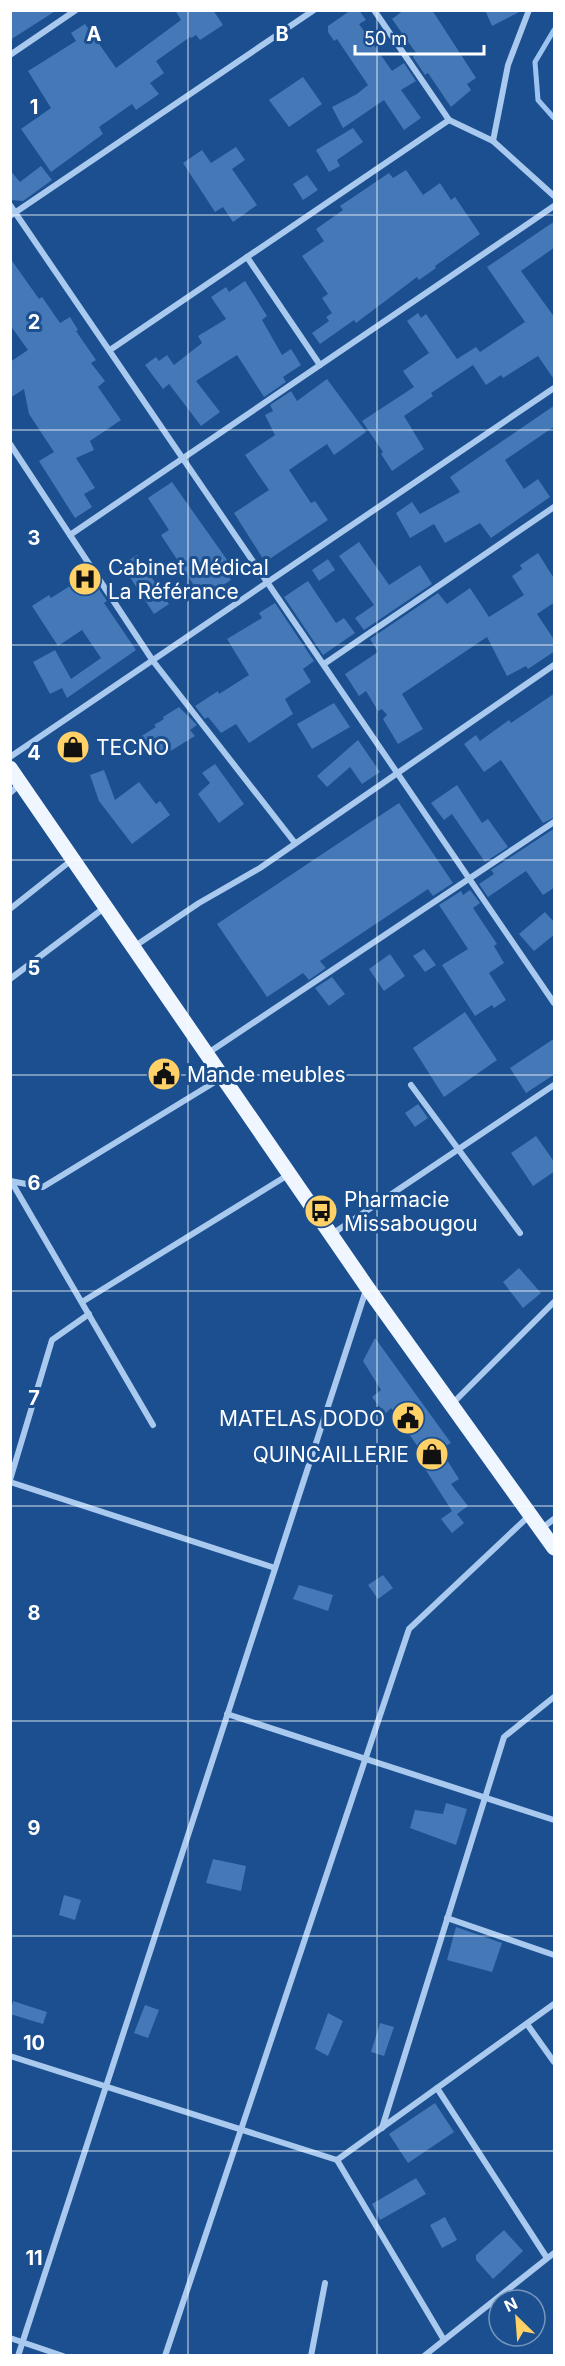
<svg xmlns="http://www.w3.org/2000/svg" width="565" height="2366" viewBox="0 0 565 2366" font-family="Inter,sans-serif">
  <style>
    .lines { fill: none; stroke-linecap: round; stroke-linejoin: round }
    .stream { stroke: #9cc4f0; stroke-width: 5 }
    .building { fill: #4478b7 }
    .street { stroke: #a9c9ee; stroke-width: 6 }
    .primary { stroke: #f0f6ff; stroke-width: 15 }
    .grid { fill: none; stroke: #fff; stroke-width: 1.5; stroke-opacity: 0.55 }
    .labels { text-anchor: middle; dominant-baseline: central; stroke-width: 6; stroke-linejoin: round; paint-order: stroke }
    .poi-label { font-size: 21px; fill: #fff; stroke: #1b4f8f; text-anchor: start }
    .grid-label { font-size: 20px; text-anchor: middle; font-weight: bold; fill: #fff; stroke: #1b4f8f; stroke-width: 6; stroke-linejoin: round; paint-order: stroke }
  </style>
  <rect width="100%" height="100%" fill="#1b4f8f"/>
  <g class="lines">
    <!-- stream -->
    <polyline class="stream" points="554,30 535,62 538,100 554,118"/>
  </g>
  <!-- building -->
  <g class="building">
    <polygon points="10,10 57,10 10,40"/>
    <polygon points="175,10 213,10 223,25 200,40 196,35 191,38 190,37 156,61 164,73 150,83 159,94 136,110 132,104 99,127 103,134 51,172 21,129 51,108 28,71 76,41 71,33 85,24 116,68 181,20"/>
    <polygon points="351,10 359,10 366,20 359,24 392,71 404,63 416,81 401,90 421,118 404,130 384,100 343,128 332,107 357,94 368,85 337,39 334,41 328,32 328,26"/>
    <polygon points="404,10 432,10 476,78 467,84 471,90 451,107 428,73 425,75 413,57 416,53 392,19"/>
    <polygon points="485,10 523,10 492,26"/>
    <polygon points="303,77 322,104 289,127 269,100"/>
    <polygon points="353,128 363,142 337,160 340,166 329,172 316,150"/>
    <polygon points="236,147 245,160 232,169 257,205 233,222 223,207 215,212 183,163 202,150 211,163"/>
    <polygon points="41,166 52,180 23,201 10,200 10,170 20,182"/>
    <polygon points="406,170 423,195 440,183 451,200 455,197 480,234 435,266 436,268 419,280 417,277 356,323 354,320 320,344 312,333 329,321 326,317 332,313 322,298 328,294 302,256 324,241 316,229 343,210 340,206 389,173 393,178"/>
    <polygon points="307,175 318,190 303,200 293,184"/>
    <polygon points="555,221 555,247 521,271 555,318 555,381 538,356 503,378 501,375 486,385 473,365 431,393 433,396 404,416 424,449 392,471 381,454 383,452 362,421 414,387 403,371 429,353 407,321 418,313 421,318 426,314 457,359 476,347 480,352 525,322 487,267"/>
    <polygon points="10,258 39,299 42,297 60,323 70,317 78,330 76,331 96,360 91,363 105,381 98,387 121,420 90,441 94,450 76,458 95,488 84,494 92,507 75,518 39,461 54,452 29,414 24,389 10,398 10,362 28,350 10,325"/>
    <polygon points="245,281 267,316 262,320 282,355 291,349 301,365 283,377 286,382 264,397 237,355 196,381 220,412 201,426 169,384 163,389 145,365 156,357 159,361 167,355 174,365 202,343 198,336 226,319 211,297 226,287 229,292"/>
    <polygon points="327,379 366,432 334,455 327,444 289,470 311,503 315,501 328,520 265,562 234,513 269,490 245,455 275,435 265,415 273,411 270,405 291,391 297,401"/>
    <polygon points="555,405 555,426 505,460 524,489 538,479 550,497 491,538 480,523 445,543 434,524 410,538 396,513 412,502 420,514 460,492 450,477"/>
    <polygon points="172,482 230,564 224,569 231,580 207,595 200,584 195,587 161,535 169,530 148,498"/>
    <polygon points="359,542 389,585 420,565 432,584 364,630 355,618 374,605 339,556"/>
    <polygon points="538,553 555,580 555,602 537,614 555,641 555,651 528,669 526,666 507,676 487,637 402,694 423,729 398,744 383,719 387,715 382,709 378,711 366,691 359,696 345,674 378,652 370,639 438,593 447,604 470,588 489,617 524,595 512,576 522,569 520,565"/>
    <polygon points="137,555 169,604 154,614 122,565"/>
    <polygon points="328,559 335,570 319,581 312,570"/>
    <polygon points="90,576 107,601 104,603 136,650 67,698 62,688 50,694 33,662 55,650 71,679 101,658 82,630 58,646 32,606 49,595 51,598 73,584 75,587"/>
    <polygon points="308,581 336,623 344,618 355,633 323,655 284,597"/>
    <polygon points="275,603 314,661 303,669 311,682 285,699 293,714 249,743 236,724 221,733 208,717 205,719 195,706 218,691 219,694 249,675 227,639 262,618 259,613"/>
    <polygon points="555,693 555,817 543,823 501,760 484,772 464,744 476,735 480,741 509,720 511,723"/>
    <polygon points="334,703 350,727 312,749 297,724"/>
    <polygon points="179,707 197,725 190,730 195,736 159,758 140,737 156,727 154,725 164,719 163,717"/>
    <polygon points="358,740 380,772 362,784 350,767 327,787 317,776"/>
    <polygon points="215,764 244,804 219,823 198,794 210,783 202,773"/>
    <polygon points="104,770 115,800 139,782 156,804 160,801 170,815 132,844 99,801 90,775"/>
    <polygon points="457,785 482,823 488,819 508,847 485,862 452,814 444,820 431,803"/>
    <polygon points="399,803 453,883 433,896 428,889 320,961 326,968 309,980 303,973 267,997 217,924"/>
    <polygon points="555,828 555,887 543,895 526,871 488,897 479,884 494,874 491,870"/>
    <polygon points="470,890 480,903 473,908 497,944 494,946 504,963 489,973 506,1000 494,1008 492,1005 475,1016 442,965 468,949 439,905 461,891 463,895"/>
    <polygon points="545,912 555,923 555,934 534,951 519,934"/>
    <polygon points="424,949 436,965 425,972 413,956"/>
    <polygon points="390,954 405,976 384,991 369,969"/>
    <polygon points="332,977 345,994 329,1006 315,988"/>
    <polygon points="465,1012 497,1060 444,1097 413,1048"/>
    <polygon points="555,1038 555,1074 526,1093 510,1068"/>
    <polygon points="418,1104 428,1118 415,1127 405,1113"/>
    <polygon points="536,1136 555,1163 555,1171 533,1186 511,1153"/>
    <polygon points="519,1268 541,1293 523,1308 503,1282"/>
    <polygon points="375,1338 451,1443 440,1449 459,1479 451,1484 468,1506 457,1514 464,1523 452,1533 441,1519 452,1511 420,1461 425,1457 391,1408 385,1414 372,1397 381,1390 363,1361"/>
    <polygon points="383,1575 393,1588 378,1599 368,1585"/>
    <polygon points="299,1585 333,1595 328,1611 293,1599"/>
    <polygon points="446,1803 467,1809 456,1845 410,1828 415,1810 443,1814"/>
    <polygon points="213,1859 246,1866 241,1891 206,1883"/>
    <polygon points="64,1895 81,1900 75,1920 59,1915"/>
    <polygon points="456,1927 502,1943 492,1972 447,1960"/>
    <polygon points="13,2001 47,2012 43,2024 10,2014"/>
    <polygon points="145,2005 159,2010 148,2038 134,2033"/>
    <polygon points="328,2013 343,2021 328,2056 315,2049"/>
    <polygon points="380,2023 394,2027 384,2056 371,2052"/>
    <polygon points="435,2103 454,2132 408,2163 389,2134"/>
    <polygon points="416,2178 426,2194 380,2220 372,2204"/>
    <polygon points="445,2217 457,2240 442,2248 430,2225"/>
    <polygon points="504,2230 523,2251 493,2279 476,2260 476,2255"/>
  </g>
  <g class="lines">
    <!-- street -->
    <g class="street">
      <polyline points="374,10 449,120 493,141 554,196"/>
      <polyline points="10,55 76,10"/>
      <polyline points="493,141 508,65 529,10"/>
      <polyline points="10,205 554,1003"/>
      <polyline points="10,216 314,10"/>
      <polyline points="247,257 320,365"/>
      <polyline points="110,350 449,120"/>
      <polyline points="10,444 153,661 295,843"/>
      <polyline points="70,535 554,206"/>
      <polyline points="324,664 554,507"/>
      <polyline points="10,757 554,388"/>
      <polyline points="10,793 21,783"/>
      <polyline points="10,909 73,859"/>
      <polyline points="135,946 199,903 260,868 554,665"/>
      <polyline points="10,979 104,908"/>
      <polyline points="208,1053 554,822"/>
      <polyline points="411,1085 520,1233"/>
      <polyline points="10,1181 43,1187 223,1077"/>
      <polyline points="11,1181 153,1425"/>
      <polyline points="332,1234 554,1085"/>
      <polyline points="82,1302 288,1175"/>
      <polyline points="452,1404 554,1302"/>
      <polyline points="10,1480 52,1340 89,1314"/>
      <polyline points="10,1482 275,1568"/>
      <polyline points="541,1529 554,1519"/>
      <polyline points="227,1714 554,1820"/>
      <polyline points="447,1918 554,1955"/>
      <polyline points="527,2024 554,2062"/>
      <polyline points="10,2056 337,2160 444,2340"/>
      <polyline points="437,2088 547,2258"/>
      <polyline points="382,2128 504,1737 554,1697"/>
      <polyline points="337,2160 554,2004"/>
      <polyline points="10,2338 63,2356"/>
      <polyline points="18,2356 366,1290"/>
      <polyline points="165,2356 409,1629 530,1515"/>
      <polyline points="311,2356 325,2283"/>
      <polyline points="424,2356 554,2253"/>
    </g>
    <!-- primary -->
    <polyline class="primary" points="10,768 367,1287 554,1548"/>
  </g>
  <!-- grid -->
  <path class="grid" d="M 188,10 L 188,2356M 377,10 L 377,2356M 10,215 L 554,215M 10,430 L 554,430M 10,645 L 554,645M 10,860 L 554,860M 10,1075 L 554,1075M 10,1291 L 554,1291M 10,1506 L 554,1506M 10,1721 L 554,1721M 10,1936 L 554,1936M 10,2151 L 554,2151"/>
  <!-- icons -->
  <defs>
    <g id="hospital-disc" transform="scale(1.725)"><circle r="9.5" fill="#ffd166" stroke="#1b4f8f"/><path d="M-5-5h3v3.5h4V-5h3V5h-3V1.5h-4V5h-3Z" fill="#111"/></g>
    <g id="shop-disc" transform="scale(1.725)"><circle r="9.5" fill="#ffd166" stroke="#1b4f8f"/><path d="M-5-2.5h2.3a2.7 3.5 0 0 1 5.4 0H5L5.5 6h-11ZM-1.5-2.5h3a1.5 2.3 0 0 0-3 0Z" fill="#111"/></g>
    <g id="civic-disc" transform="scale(1.725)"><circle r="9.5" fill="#ffd166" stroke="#1b4f8f"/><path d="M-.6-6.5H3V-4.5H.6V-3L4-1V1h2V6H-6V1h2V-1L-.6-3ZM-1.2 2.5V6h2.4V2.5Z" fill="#111"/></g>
    <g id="bus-disc" transform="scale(1.725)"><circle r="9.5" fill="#ffd166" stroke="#1b4f8f"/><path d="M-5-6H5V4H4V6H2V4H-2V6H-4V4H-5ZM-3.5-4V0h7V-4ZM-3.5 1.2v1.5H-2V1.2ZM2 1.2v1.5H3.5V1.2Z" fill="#111"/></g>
  </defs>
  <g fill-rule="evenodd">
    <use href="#hospital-disc" x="85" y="579"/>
    <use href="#shop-disc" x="73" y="747"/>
    <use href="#civic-disc" x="164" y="1074"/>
    <use href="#bus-disc" x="321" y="1211"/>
    <use href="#civic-disc" x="408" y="1418"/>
    <use href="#shop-disc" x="432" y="1454"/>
  </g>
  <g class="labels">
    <!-- poi labels -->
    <g class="poi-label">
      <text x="108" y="567">Cabinet Médical<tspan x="108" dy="24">La Référance</tspan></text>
      <text x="96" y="747">TECNO</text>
      <text x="187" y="1074">Mande meubles</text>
      <text x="344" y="1199">Pharmacie<tspan x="344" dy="24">Missabougou</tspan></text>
      <text x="385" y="1418" text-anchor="end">MATELAS DODO</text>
      <text x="409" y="1454" text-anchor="end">QUINCAILLERIE</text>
    </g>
  </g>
  <g class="grid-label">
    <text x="94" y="41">A</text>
    <text x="282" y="41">B</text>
    <text x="34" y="114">1</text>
    <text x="34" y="329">2</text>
    <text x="34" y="545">3</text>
    <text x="34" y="760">4</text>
    <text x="34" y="975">5</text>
    <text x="34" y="1190">6</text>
    <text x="34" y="1405">7</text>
    <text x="34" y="1620">8</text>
    <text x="34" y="1835">9</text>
    <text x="34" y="2050">10</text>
    <text x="34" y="2265">11</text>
  </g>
  <!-- border -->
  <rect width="565" height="2366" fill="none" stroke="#ffffff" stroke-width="24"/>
  <!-- north arrow -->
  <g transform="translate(517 2318) rotate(335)"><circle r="28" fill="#1b4f8f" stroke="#7695bc" stroke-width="1.5"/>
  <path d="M0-4.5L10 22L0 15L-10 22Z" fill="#ffd166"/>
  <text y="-9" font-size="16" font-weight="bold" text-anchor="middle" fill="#ffffff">N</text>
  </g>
  <!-- scale -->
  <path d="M355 45v9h129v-9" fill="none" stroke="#ffffff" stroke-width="3"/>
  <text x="364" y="45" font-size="18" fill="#ffffff" stroke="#1b4f8f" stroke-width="4.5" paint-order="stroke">50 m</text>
</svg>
